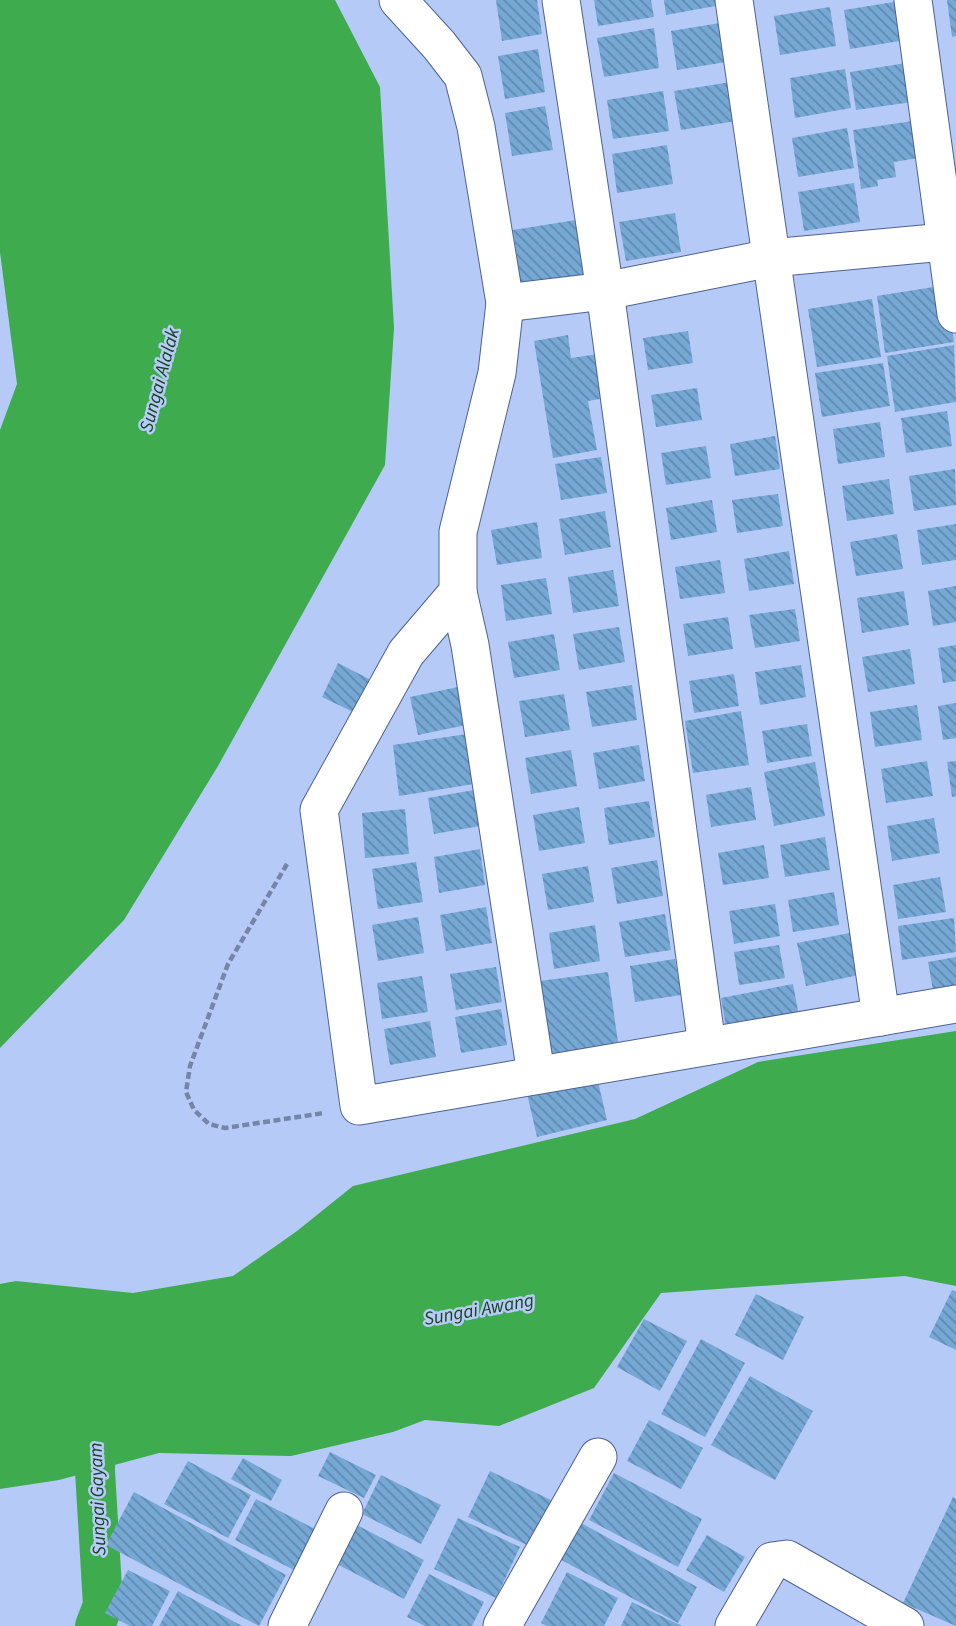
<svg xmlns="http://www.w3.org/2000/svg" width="956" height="1626" viewBox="0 0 956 1626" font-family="'Source Sans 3',sans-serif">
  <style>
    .water { fill: #3eab4f }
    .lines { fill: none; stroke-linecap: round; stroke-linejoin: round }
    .canal { stroke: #3eab4f; stroke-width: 40 }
    .building { fill: url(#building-back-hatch) }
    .minor-casing { stroke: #4d6294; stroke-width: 39 }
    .path { stroke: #7585a8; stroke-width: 4.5; stroke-dasharray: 7 3.5; stroke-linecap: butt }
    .minor { stroke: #fff; stroke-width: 37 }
    .labels { text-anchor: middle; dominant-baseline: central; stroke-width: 5; stroke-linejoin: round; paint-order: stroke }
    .water-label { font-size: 19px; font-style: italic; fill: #19431f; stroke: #b6caf8 }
  </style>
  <defs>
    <pattern id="building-back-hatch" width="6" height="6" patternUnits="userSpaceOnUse" patternTransform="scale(1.75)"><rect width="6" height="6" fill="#76a8d5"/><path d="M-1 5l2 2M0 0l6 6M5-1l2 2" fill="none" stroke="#6089ae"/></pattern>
  </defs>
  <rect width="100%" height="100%" fill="#b6caf8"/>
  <!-- water -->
  <g class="water">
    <polygon points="0,0 335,0 380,87 394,328 385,465 218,766 124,920 0,1048 0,430 17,384 0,252"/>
    <polygon points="956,1031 956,1286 905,1276 661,1293 594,1388 499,1426 425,1420 393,1432 291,1456 159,1453 59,1480 0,1489 0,1284 16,1281 133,1293 233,1276 297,1231 353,1186 635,1119 758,1062"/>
  </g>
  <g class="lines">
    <!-- canal -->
    <polyline class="canal" points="95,1626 103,1605 95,1471 96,1418"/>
  </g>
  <!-- building -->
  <g class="building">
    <polygon points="496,0 537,0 542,34 502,41"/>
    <polygon points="594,0 651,0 654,17 598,26"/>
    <polygon points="664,0 720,0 721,5 666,15"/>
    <polygon points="947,0 956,0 956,36 952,37"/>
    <polygon points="900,1 906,40 850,49 844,10"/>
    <polygon points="830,7 836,46 780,55 774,16"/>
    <polygon points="726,22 732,61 677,70 671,31"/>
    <polygon points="654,28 659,68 604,77 597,38"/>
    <polygon points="538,49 545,92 505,99 498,56"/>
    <polygon points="906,63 912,102 856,110 850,72"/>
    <polygon points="845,69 851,108 795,118 790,78"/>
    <polygon points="731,82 736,121 681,130 674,91"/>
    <polygon points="663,91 669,131 613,139 607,100"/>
    <polygon points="545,106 553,150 512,156 505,113"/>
    <polygon points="919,120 924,157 894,162 896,177 877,180 878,186 861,189 853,130"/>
    <polygon points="847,128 854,168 798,177 792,138"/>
    <polygon points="667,145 673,184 617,193 612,154"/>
    <polygon points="854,183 860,222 804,231 798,192"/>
    <polygon points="675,213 681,252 626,261 619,222"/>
    <polygon points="582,219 592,280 522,291 513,230"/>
    <polygon points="946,285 954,342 885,353 877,296"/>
    <polygon points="872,299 881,357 817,367 808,309"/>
    <polygon points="688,331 693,363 648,370 643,338"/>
    <polygon points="568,335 571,358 598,354 605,398 588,401 597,450 553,458 534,341"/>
    <polygon points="954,345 956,402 895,412 887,356"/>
    <polygon points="883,363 890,406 822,417 815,373"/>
    <polygon points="697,388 702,420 656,427 651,395"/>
    <polygon points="947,411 952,446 906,453 901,418"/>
    <polygon points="880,422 885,457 838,464 833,429"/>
    <polygon points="775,436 780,469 735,476 730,444"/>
    <polygon points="706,446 711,478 666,485 661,453"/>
    <polygon points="601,457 607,493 561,500 555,464"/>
    <polygon points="955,469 956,505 914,511 909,476"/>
    <polygon points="889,479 894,514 847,521 842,486"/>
    <polygon points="778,494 783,526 737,533 732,500"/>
    <polygon points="712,500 717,532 671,540 666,508"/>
    <polygon points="605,511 611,547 565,555 559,519"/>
    <polygon points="537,522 542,558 497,565 491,530"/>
    <polygon points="956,524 956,560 922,565 917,530"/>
    <polygon points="897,534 903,569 856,576 850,542"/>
    <polygon points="789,551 794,584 749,591 744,559"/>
    <polygon points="720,560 725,593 680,599 675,567"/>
    <polygon points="613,570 619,606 573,613 568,577"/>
    <polygon points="546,578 552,614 506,621 501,585"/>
    <polygon points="956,586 956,622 933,626 928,591"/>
    <polygon points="904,591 909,625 862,633 857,598"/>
    <polygon points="795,609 800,641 755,648 749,615"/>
    <polygon points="728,617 733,649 688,656 683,624"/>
    <polygon points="619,627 625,662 579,670 573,634"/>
    <polygon points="554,634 560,670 514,678 508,642"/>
    <polygon points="956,645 956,681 943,683 938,648"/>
    <polygon points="910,649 915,684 868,692 862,657"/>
    <polygon points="338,663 371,680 355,713 322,697"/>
    <polygon points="801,665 806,697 760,705 755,672"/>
    <polygon points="734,674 739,706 694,713 689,681"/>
    <polygon points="632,685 637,720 592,727 586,692"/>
    <polygon points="458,687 466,725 418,735 410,697"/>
    <polygon points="564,694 570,730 525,737 519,701"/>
    <polygon points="956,703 956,738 943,740 938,706"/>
    <polygon points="917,705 922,740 875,747 870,712"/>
    <polygon points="741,711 749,765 693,773 685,721"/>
    <polygon points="807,724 812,756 767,763 762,731"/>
    <polygon points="467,734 474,784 399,796 393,745"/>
    <polygon points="639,745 645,781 599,789 593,753"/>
    <polygon points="571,750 577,786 531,794 525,758"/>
    <polygon points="927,761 933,796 886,803 881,769"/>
    <polygon points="956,761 956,796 952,797 947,762"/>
    <polygon points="815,762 825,816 774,826 764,772"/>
    <polygon points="751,787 756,820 711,827 706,795"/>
    <polygon points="474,790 480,826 434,834 428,798"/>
    <polygon points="649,801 655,837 609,845 604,808"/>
    <polygon points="579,807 585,843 539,851 533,815"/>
    <polygon points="405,809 409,854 365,858 362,813"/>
    <polygon points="934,818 940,853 892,861 887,826"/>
    <polygon points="825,837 830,870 785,877 780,845"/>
    <polygon points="764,845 769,878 723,885 718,853"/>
    <polygon points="480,849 485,885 439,893 434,857"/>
    <polygon points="657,860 663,896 617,904 611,868"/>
    <polygon points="416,862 423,902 378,909 372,869"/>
    <polygon points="588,866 594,902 548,910 542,874"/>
    <polygon points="940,877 946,912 898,919 893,885"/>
    <polygon points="834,892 839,925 793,932 788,900"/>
    <polygon points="775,904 780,936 734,944 729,911"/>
    <polygon points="486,907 492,943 446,951 440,915"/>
    <polygon points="665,914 671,950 625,957 619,922"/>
    <polygon points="418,917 424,953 378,961 372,925"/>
    <polygon points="954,918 956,952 902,960 898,926"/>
    <polygon points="595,925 600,961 554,969 549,933"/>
    <polygon points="850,933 859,975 806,986 797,943"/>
    <polygon points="779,945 785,978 739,985 734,952"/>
    <polygon points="956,957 956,992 934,996 928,962"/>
    <polygon points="675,959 681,995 635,1002 630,966"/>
    <polygon points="496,967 502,1002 456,1010 450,974"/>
    <polygon points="608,972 620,1056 550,1056 540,981"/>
    <polygon points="422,976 428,1012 382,1019 377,983"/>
    <polygon points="793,984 801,1027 728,1040 721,998"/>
    <polygon points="501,1009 507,1045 461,1053 455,1017"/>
    <polygon points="430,1021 436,1057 390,1065 384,1029"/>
    <polygon points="595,1069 607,1120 537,1137 525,1085"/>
    <polygon points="952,1290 956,1292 956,1350 929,1337"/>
    <polygon points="756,1294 804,1317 783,1360 735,1335"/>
    <polygon points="644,1319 687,1341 660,1391 617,1367"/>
    <polygon points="701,1339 745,1363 705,1437 661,1414"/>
    <polygon points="750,1376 813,1411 775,1480 711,1445"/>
    <polygon points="649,1420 703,1448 681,1489 627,1461"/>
    <polygon points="330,1452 376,1475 364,1498 318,1476"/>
    <polygon points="243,1458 282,1480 271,1501 231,1479"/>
    <polygon points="188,1461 251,1495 228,1538 164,1504"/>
    <polygon points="490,1471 551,1500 529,1546 468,1517"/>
    <polygon points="614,1473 702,1519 678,1567 589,1520"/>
    <polygon points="381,1475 441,1505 421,1544 362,1514"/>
    <polygon points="134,1492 286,1575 259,1626 106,1545"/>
    <polygon points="953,1497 956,1499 956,1626 903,1603"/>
    <polygon points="256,1499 315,1529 294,1570 235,1540"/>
    <polygon points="458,1518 520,1547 496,1598 434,1569"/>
    <polygon points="574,1519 697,1587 678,1623 554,1556"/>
    <polygon points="351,1522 424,1560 404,1599 331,1561"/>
    <polygon points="707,1535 745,1557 724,1592 686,1570"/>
    <polygon points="128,1570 170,1591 152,1626 130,1626 105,1613"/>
    <polygon points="567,1572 618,1598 604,1626 547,1626 541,1623"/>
    <polygon points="429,1574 484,1602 472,1626 425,1626 407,1617"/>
    <polygon points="178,1591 242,1626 159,1626"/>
    <polygon points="632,1602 682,1626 621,1626"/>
  </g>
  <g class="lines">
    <!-- minor casing -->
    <g class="minor-casing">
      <g id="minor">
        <polyline points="398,0 439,45 463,76 476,127 505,303 497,373 458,532 458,592 406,653 319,810 359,1106 956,1004"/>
        <polyline points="561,0 605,291 707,1046"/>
        <polyline points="734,0 881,1017"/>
        <polyline points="913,0 956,314"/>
        <polyline points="505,303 605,291 771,258 956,241"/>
        <polyline points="458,592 470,645 536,1074"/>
        <polyline points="287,1626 344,1511"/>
        <polyline points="502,1626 598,1457"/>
        <polyline points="734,1626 772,1561 787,1559 905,1626"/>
      </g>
    </g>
    <!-- path -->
    <polyline class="path" points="287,864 228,964 190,1066 186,1092 194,1110 209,1124 225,1128 324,1113"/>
    <!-- minor -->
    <use href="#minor" class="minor"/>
  </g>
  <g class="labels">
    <!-- water labels -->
    <g class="water-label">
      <text transform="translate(160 380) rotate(-75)">Sungai Alalak</text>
      <text transform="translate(479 1310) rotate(-10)">Sungai Awang</text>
      <text transform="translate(98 1499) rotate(-92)">Sungai Gayam</text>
    </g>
  </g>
</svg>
